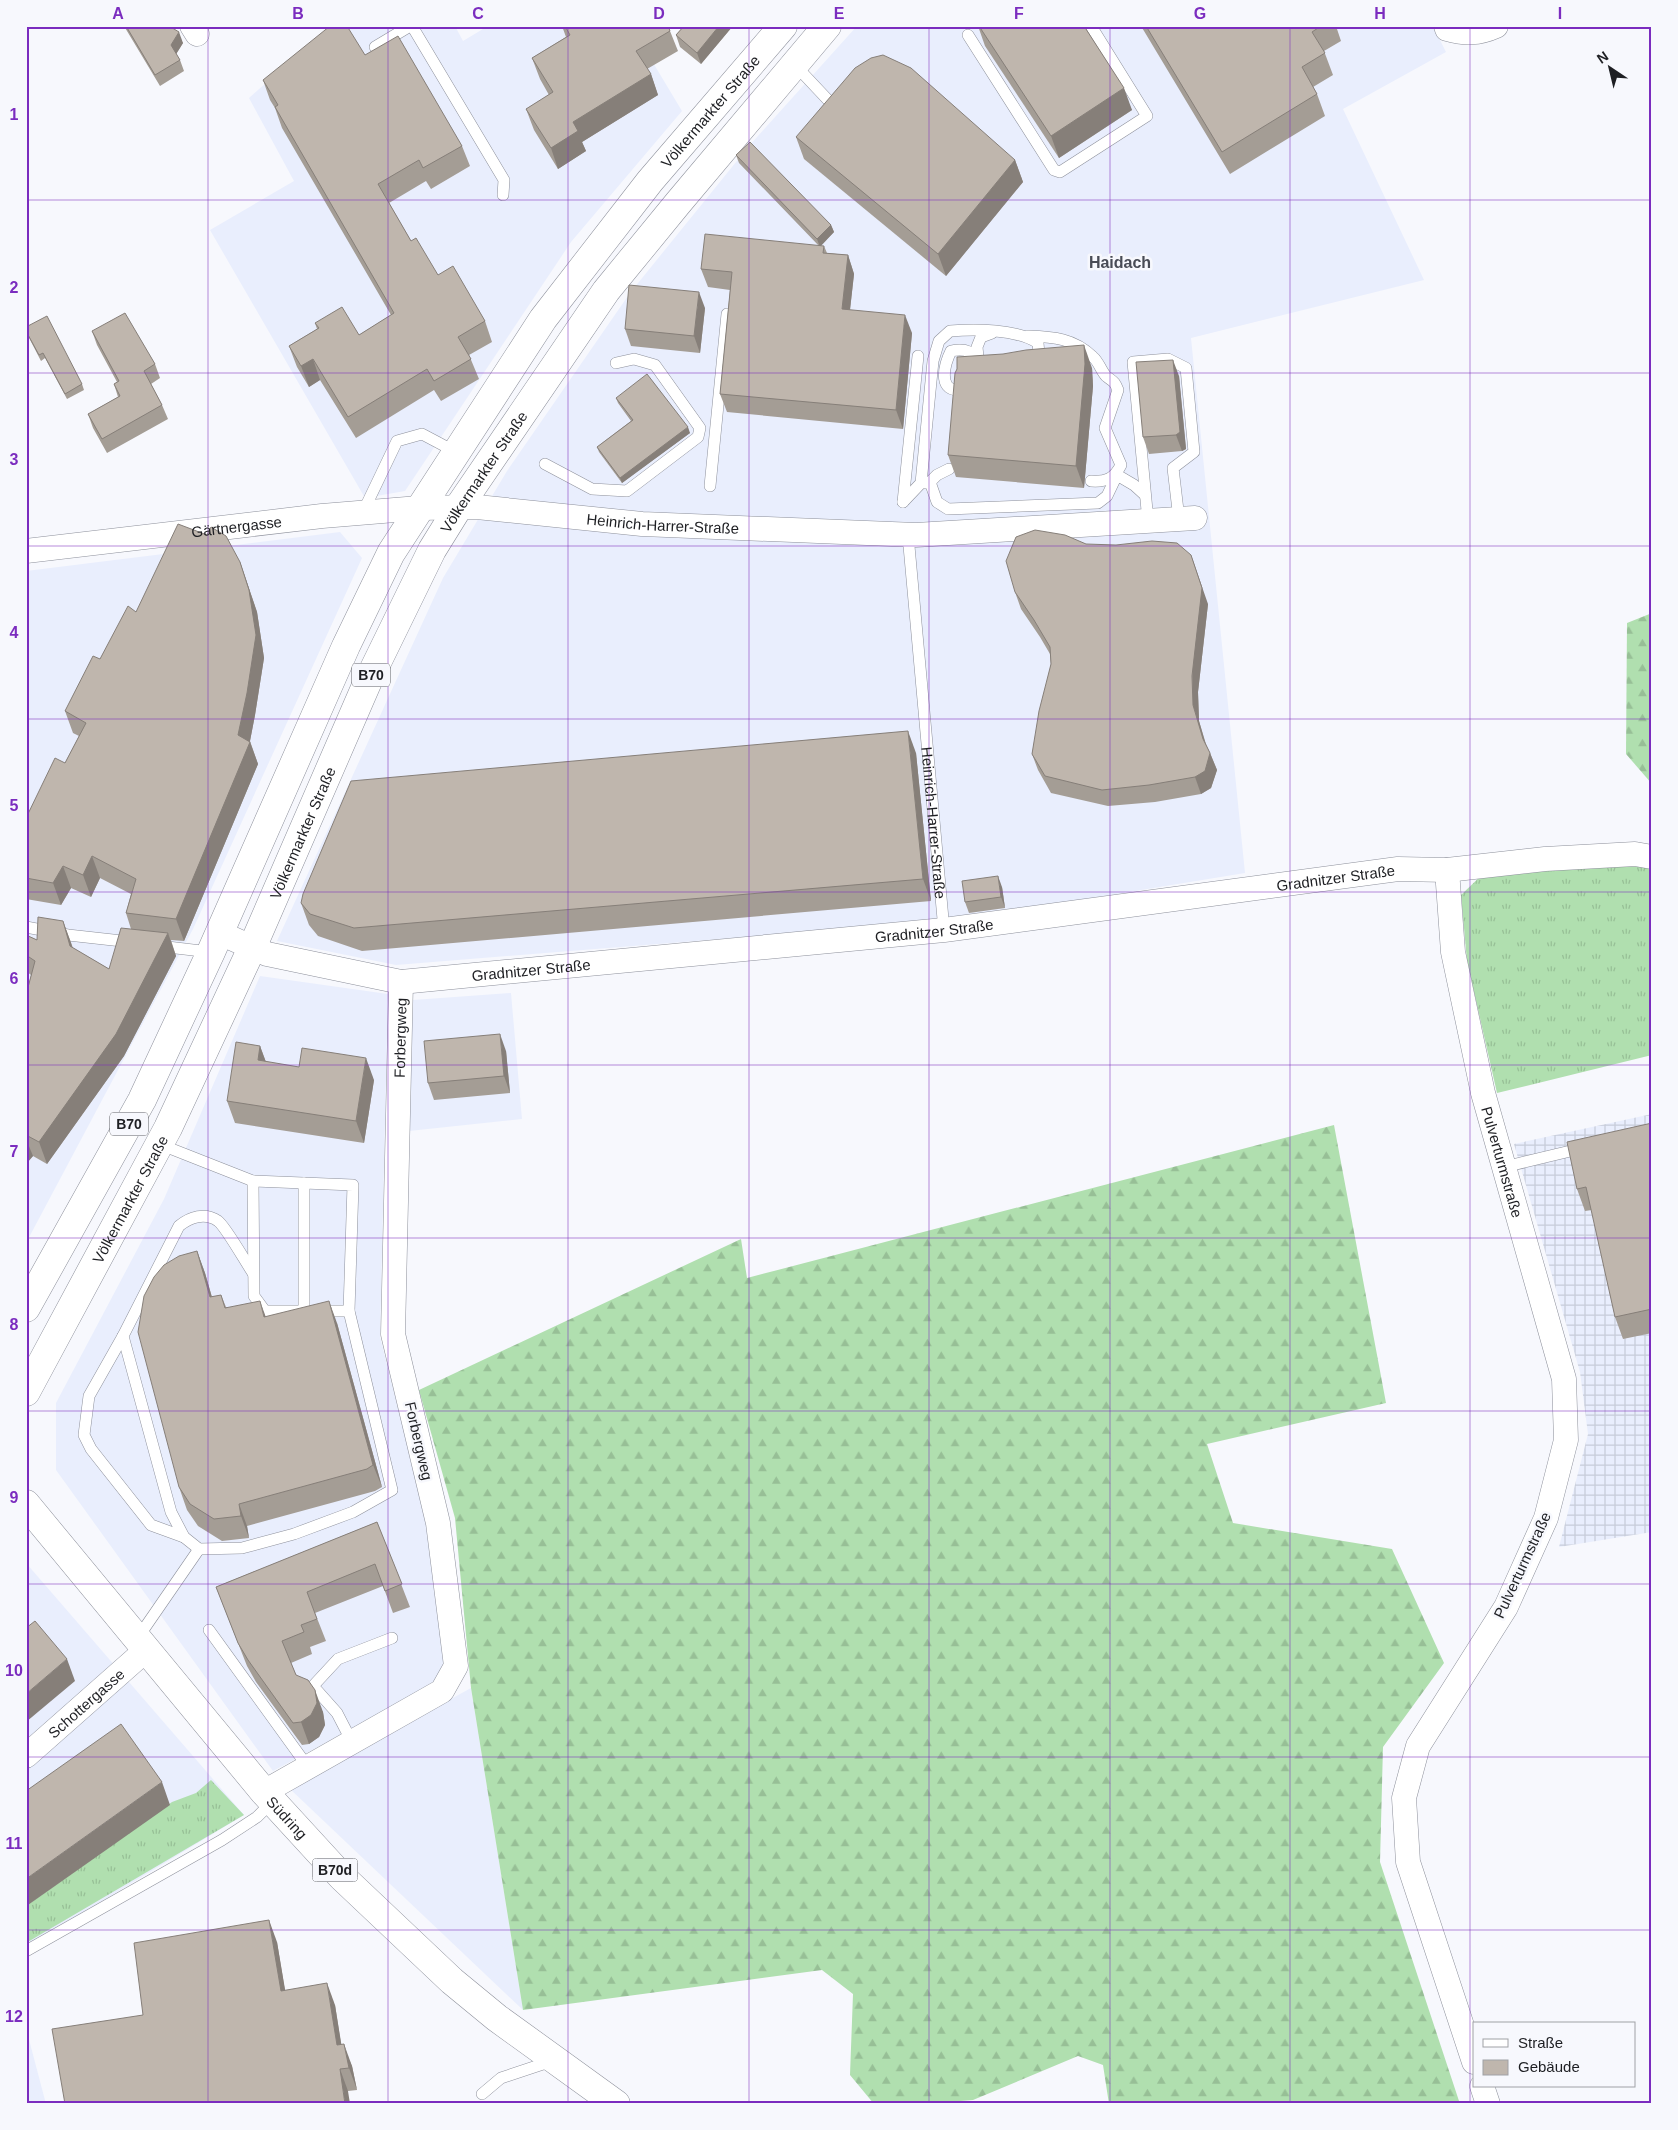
<svg xmlns="http://www.w3.org/2000/svg" width="1678" height="2130" viewBox="0 0 1678 2130" font-family="Arial,sans-serif">
  <style>
    .built { fill: #e9eefd }
    .industrial { fill: url(#industrial-grid) }
    .grass { fill: url(#grass-tufts) }
    .forest { fill: url(#forest-firs) }
    .lines { fill: none; stroke-linecap: round; stroke-linejoin: round }
    .service-casing { stroke: #8d909b; stroke-width: 12 }
    .minor-casing { stroke: #8d909b; stroke-width: 25 }
    .primary-casing { stroke: #8d909b; stroke-width: 29 }
    .service { stroke: #fff; stroke-width: 11 }
    .minor { stroke: #fff; stroke-width: 24 }
    .primary { stroke: #fff; stroke-width: 28 }
    .wall { fill: #a49d95 }
    .shaded-wall { fill: #867f79 }
    .building { fill: #bfb6ad; stroke: #867f79 }
    .grid { fill: none; stroke: #7b2cbf; stroke-width: 1; stroke-opacity: 0.55 }
    .labels { text-anchor: middle; dominant-baseline: central; stroke-width: 5; stroke-linejoin: round; paint-order: stroke }
    .shield { fill: #f7f8fd; stroke: #5f6064; stroke-width: 1 }
    .shield-label { font-size: 14px; font-weight: bold; fill: #1e1f23 }
    .street-label { font-size: 15px; fill: #1e1f23; stroke: #f7f8fd }
    .neighbourhood-label { font-size: 16px; font-weight: bold; fill: #494c56; stroke: #f7f8fd }
    .neatline { fill: none; stroke: #7b2cbf; stroke-width: 2 }
    .grid-label { font-size: 16px; text-anchor: middle; font-weight: bold; fill: #7b2cbf }
  </style>
  <defs>
    <pattern id="industrial-grid" width="8" height="8" patternUnits="userSpaceOnUse" patternTransform="scale(1.25)"><rect width="8" height="8" fill="#e9eefd"/><path d="M0 4h8M4 0v8" fill="none" stroke="#c7ccd9"/></pattern>
    <pattern id="grass-tufts" width="24" height="20" patternUnits="userSpaceOnUse" patternTransform="scale(1.25)"><rect width="24" height="20" fill="#b0dfaf"/><path d="M3 7l-1-3M5 7V3M7 7l1-3M15 17l-1-3M17 17v-4M19 17l1-3" fill="none" stroke="#97bf96"/></pattern>
    <pattern id="forest-firs" width="22" height="20" patternUnits="userSpaceOnUse" patternTransform="scale(1.25)"><rect width="22" height="20" fill="#b0dfaf"/><path d="M5 1l3.5 6h-7zM16 11l3.5 6h-7z" fill="#97bf96"/></pattern>
  </defs>
  <rect width="100%" height="100%" fill="#f7f8fd"/>
  <!-- built -->
  <g class="built">
    <polygon points="331,26 455,26 463,41 488,26 631,26 682,111 571,242 405,491 365,498 210,230 294,181 249,98"/>
    <polygon points="857,26 1433,26 1446,52 1343,109 1424,280 1191,338 1245,873 958,920 396,965 277,941 443,578 507,471 630,293 749,146"/>
    <polygon points="340,532 362,558 193,929 26,1243 26,571"/>
    <polygon points="260,976 388,994 380,1337 424,1511 445,1661 435,1684 273,1771 56,1470 56,1403 164,1199"/>
    <polygon points="511,993 522,1119 409,1131 413,1000"/>
    <polygon points="26,1563 244,1815 26,1947"/>
    <polygon points="471,1688 523,2010 289,1788"/>
    <polygon points="26,2028 46,2104 26,2104"/>
  </g>
  <!-- industrial -->
  <polygon class="industrial" points="1652,1114 1652,1532 1559,1547 1588,1434 1580,1372 1514,1144"/>
  <!-- grass -->
  <g class="grass">
    <polygon points="1652,864 1652,1055 1497,1093 1467,961 1461,895 1485,872"/>
    <polygon points="211,1780 244,1815 26,1943 26,1906 172,1802 196,1793"/>
  </g>
  <!-- forest -->
  <g class="forest">
    <polygon points="1652,613 1652,784 1626,754 1627,623"/>
    <polygon points="1334,1125 1386,1403 1207,1444 1233,1523 1392,1549 1444,1663 1383,1747 1380,1862 1460,2104 1109,2104 1103,2065 1078,2056 973,2100 923,2104 874,2104 850,2075 853,1994 822,1970 523,2010 471,1688 455,1518 419,1390 741,1239 747,1278"/>
  </g>
  <g class="lines">
    <!-- service casing -->
    <g class="service-casing">
      <g id="service">
        <polyline points="412,26 504,180 503,195"/>
        <polyline points="968,35 1054,170 1060,172 1147,116 1091,26"/>
        <polyline points="375,47 410,26"/>
        <polyline points="795,65 827,99"/>
        <path d="M 1028,336 C 1053,337 1074,338 1093,357 C 1099,362 1101,371 1106,376 C 1113,382 1114,380 1118,390 L 1105,428 L 1121,465 C 1114,479 1106,482 1091,481"/>
        <polyline points="978,357 977,347 981,337 992,333"/>
        <path d="M 958,390 C 937,390 945,363 951,351 C 968,347 974,354 986,365"/>
        <polyline points="545,464 592,489 627,491 698,437 700,428 655,365 634,359 616,363"/>
        <polyline points="930,482 937,502 948,509 1098,503 1107,496 1117,475 1134,485 1145,495"/>
        <polyline points="925,483 930,482 937,475 949,469"/>
        <polyline points="710,486 727,314"/>
        <path d="M 903,502 L 921,483 L 933,361 L 939,341 L 950,331 C 975,329 1017,329 1038,343 L 1039,354 L 1034,362"/>
        <polyline points="903,502 918,356"/>
        <polyline points="363,512 397,441 422,434 456,452"/>
        <polyline points="1148,521 1133,362 1168,359 1186,368 1194,452 1173,468 1179,519"/>
        <path id="s1" d="M 908,535 L 944,930"/>
        <polyline points="26,927 68,935 131,942"/>
        <polyline points="159,946 210,952"/>
        <path d="M 159,1144 L 253,1181 L 353,1185 L 349,1311 L 392,1490 L 353,1512 L 294,1534 L 242,1548 L 199,1549 L 184,1537 L 171,1512 L 123,1336 L 179,1226 C 190,1217 205,1212 218,1221 C 226,1227 246,1263 253,1273"/>
        <polyline points="1504,1167 1583,1148"/>
        <polyline points="253,1181 254,1296 265,1311 303,1311"/>
        <polyline points="304,1311 304,1183"/>
        <polyline points="319,1311 349,1311"/>
        <polyline points="123,1336 89,1396 84,1435 91,1449 151,1525 184,1537"/>
        <polyline points="209,1630 308,1767"/>
        <polyline points="137,1639 199,1549"/>
        <polyline points="352,1742 337,1713 313,1686 338,1659 392,1638"/>
        <polyline points="26,1951 222,1840 257,1817 272,1802"/>
        <polyline points="482,2094 501,2078 552,2061"/>
      </g>
    </g>
    <!-- minor casing -->
    <g class="minor-casing">
      <g id="minor">
        <polyline points="192,26 197,34"/>
        <path d="M 1446,26 L 1447,29 C 1465,34 1478,34 1496,26"/>
        <path id="s2" d="M 26,551 L 322,516 L 419,508 L 477,507 L 642,524 L 916,535 L 1195,518"/>
        <path id="s3" d="M 1447,870 L 1453,952 L 1483,1093 L 1564,1379 L 1566,1440 L 1546,1518 L 1506,1607 L 1418,1746 L 1404,1798 L 1408,1862 L 1474,2062"/>
        <path id="s4" d="M 220,933 L 267,954 L 401,982 L 944,930 L 1398,869 L 1447,870 L 1545,859 L 1635,854 L 1652,857"/>
        <path id="s5" d="M 26,1756 L 146,1650"/>
        <path id="s6" d="M 264,1792 L 442,1691 L 456,1666 L 438,1523 L 393,1334 L 401,982"/>
        <polyline points="1482,2086 1488,2104"/>
      </g>
    </g>
    <!-- primary casing -->
    <g class="primary-casing">
      <g id="primary">
        <path id="s7" d="M 26,1308 L 142,1100 L 211,952 L 346,646 L 391,553 L 543,319 L 650,181 L 783,26"/>
        <path id="s8" d="M 26,1392 L 168,1128 L 252,948 L 368,681 L 432,550 L 458,508 L 606,291 L 678,203 L 827,26"/>
        <path id="s9" d="M 26,1504 L 264,1792 L 342,1877 L 452,1981 L 497,2018 L 616,2104"/>
      </g>
    </g>
    <!-- service -->
    <use href="#service" class="service"/>
    <!-- minor -->
    <use href="#minor" class="minor"/>
    <!-- primary -->
    <use href="#primary" class="primary"/>
  </g>
  <!-- wall -->
  <g class="wall">
    <polygon points="124,26 169,26 183,43 176,54 180,60 184,71 160,86"/>
    <polygon points="562,26 668,26 678,51 647,69 651,74 658,95 582,142 586,151 558,169 534,130 526,109 549,95 540,79 532,58 566,37"/>
    <polygon points="684,26 731,26 732,27 701,64 680,47 676,35"/>
    <polygon points="978,26 1084,26 1132,110 1059,158 985,46"/>
    <polygon points="1141,26 1336,26 1341,41 1324,51 1333,75 1313,87 1317,94 1325,116 1230,174"/>
    <polygon points="365,55 462,146 470,166 431,189 426,181 389,203 411,241 438,275 485,321 492,342 469,355 479,379 441,401 434,390 356,438 320,380 309,387 297,367 289,346 317,329 315,323 359,335 391,315 282,128 275,108 270,100 263,80"/>
    <polygon points="796,137 1015,160 1023,182 946,276 804,159"/>
    <polygon points="736,155 831,225 834,232 820,246 824,246 827,253 848,255 854,274 850,310 912,333 903,429 727,412 720,394 730,290 708,287 701,269 819,246 739,163"/>
    <polygon points="705,308 700,353 631,346 625,329"/>
    <polygon points="26,327 82,384 84,390 67,399 45,358 41,361 26,332"/>
    <polygon points="92,331 155,364 160,378 151,384 162,405 168,419 107,453 93,428 88,414 118,397 114,384 117,382 97,345"/>
    <polygon points="1092,368 1093,386 1084,488 956,477 948,455"/>
    <polygon points="1179,376 1186,449 1182,451 1149,454 1143,437"/>
    <polygon points="616,398 690,433 622,483 599,452 597,447 631,421 618,403"/>
    <polygon points="240,562 257,612 264,658 255,715 250,741 258,764 184,941 171,940 176,956 124,1056 47,1164 33,1156 26,1164 26,995 31,975 26,971 26,935 37,940 63,921 73,948 109,969 131,929 126,913 131,894 100,878 91,897 71,888 61,905 26,899 26,818 65,763 79,736 73,733 65,711 100,659 136,612"/>
    <polygon points="1015,592 1208,604 1198,692 1199,721 1206,744 1210,753 1217,770 1211,788 1201,794 1155,802 1108,806 1051,793 1038,770 1032,754 1051,664 1050,654 1040,637 1021,609"/>
    <polygon points="916,753 931,901 362,951 318,936 309,925 301,903"/>
    <polygon points="1002,887 1005,908 969,913 965,902"/>
    <polygon points="260,1046 266,1062 374,1080 364,1143 235,1123 227,1101"/>
    <polygon points="506,1051 510,1093 434,1100 428,1083"/>
    <polygon points="1652,1123 1652,1333 1623,1339 1615,1317 1592,1210 1585,1211 1577,1189"/>
    <polygon points="197,1251 205,1273 212,1297 221,1295 226,1307 265,1317 337,1323 382,1487 375,1491 247,1526 249,1538 222,1541 198,1526 187,1510 179,1487"/>
    <polygon points="377,1522 410,1607 393,1613 383,1586 315,1613 326,1641 310,1647 312,1654 291,1663 296,1675 323,1712 325,1725 319,1737 309,1744 302,1745 256,1682 247,1666 216,1587"/>
    <polygon points="277,1942 285,1991 335,2005 341,2044 352,2066 357,2090 348,2091 143,2015"/>
  </g>
  <!-- shaded-wall -->
  <g class="shaded-wall">
    <polygon points="719,26 731,26 732,27 701,64 697,53"/>
    <polygon points="179,32 183,43 175,56 171,45"/>
    <polygon points="651,74 658,95 582,142 586,151 558,169 551,148 573,122"/>
    <polygon points="1124,88 1132,110 1059,158 1051,136"/>
    <polygon points="1015,160 1023,182 946,276 938,254"/>
    <polygon points="831,225 834,232 820,247 817,239"/>
    <polygon points="848,255 854,274 848,327 842,309"/>
    <polygon points="699,292 705,308 700,353 694,336"/>
    <polygon points="905,315 912,333 903,429 896,410"/>
    <polygon points="1084,345 1092,368 1093,386 1084,488 1076,466"/>
    <polygon points="313,359 320,380 309,387 301,366"/>
    <polygon points="1173,360 1179,376 1186,449 1182,451 1176,435"/>
    <polygon points="688,427 690,433 622,483 620,478"/>
    <polygon points="1191,555 1208,604 1198,692 1199,721 1209,756 1203,739 1193,705"/>
    <polygon points="240,562 257,612 264,658 255,715 249,746 250,742 258,764 184,941 176,919 238,735"/>
    <polygon points="908,731 916,753 931,901 923,879"/>
    <polygon points="1210,753 1217,770 1211,788 1201,794 1195,777"/>
    <polygon points="92,856 100,878 91,897 83,875"/>
    <polygon points="63,866 71,888 61,905 53,883"/>
    <polygon points="998,876 1002,887 1005,908 1001,897"/>
    <polygon points="63,921 71,943 78,968 70,946"/>
    <polygon points="168,933 176,956 124,1056 47,1164 39,1142"/>
    <polygon points="500,1034 506,1051 510,1093 504,1076"/>
    <polygon points="260,1046 268,1068 258,1060"/>
    <polygon points="366,1058 374,1080 364,1143 356,1121"/>
    <polygon points="26,1139 33,1156 26,1164"/>
    <polygon points="197,1251 205,1273 218,1319 210,1297"/>
    <polygon points="260,1301 268,1323 264,1317"/>
    <polygon points="329,1301 337,1323 382,1487 373,1465"/>
    <polygon points="239,1504 247,1526 249,1538 241,1516"/>
    <polygon points="67,1659 75,1681 26,1722 26,1694"/>
    <polygon points="315,1690 323,1712 325,1725 319,1737 309,1744 301,1722"/>
    <polygon points="162,1782 170,1805 28,1905 26,1899 26,1879"/>
    <polygon points="269,1920 277,1942 289,2013 281,1991"/>
    <polygon points="327,1983 335,2005 345,2067 337,2045"/>
    <polygon points="344,2044 352,2066 357,2090 349,2068"/>
    <polygon points="340,2069 348,2091 350,2104 345,2104"/>
  </g>
  <!-- building -->
  <g class="building">
    <polygon points="126,26 169,26 179,32 171,45 180,60 155,75"/>
    <polygon points="330,26 347,26 365,55 398,36 462,146 423,168 419,160 378,184 411,241 416,238 438,275 453,266 485,321 458,337 471,359 434,381 427,369 348,417 313,359 301,366 289,346 319,328 315,323 342,307 359,335 394,313 275,107 278,105 263,80"/>
    <polygon points="565,26 668,26 670,31 636,51 651,74 573,122 578,131 551,148 526,109 553,92 532,58 570,35"/>
    <polygon points="684,26 719,26 697,53 676,35"/>
    <polygon points="979,26 1084,26 1124,88 1051,136"/>
    <polygon points="1146,26 1321,26 1312,32 1325,53 1302,67 1317,94 1222,152"/>
    <polygon points="883,55 911,68 1015,160 938,254 796,137 855,68 871,58"/>
    <polygon points="750,142 831,225 817,239 736,155"/>
    <polygon points="705,234 824,246 823,253 848,255 842,309 905,315 896,410 720,394 732,272 701,269"/>
    <polygon points="629,285 699,292 694,336 625,329"/>
    <polygon points="125,313 155,364 144,371 162,405 102,439 88,414 120,396 114,384 119,381 92,331"/>
    <polygon points="47,316 82,384 65,394 43,353 39,355 26,331 26,327"/>
    <polygon points="1084,345 1085,364 1076,466 948,455 955,373 957,369 957,357 1003,354 1026,350"/>
    <polygon points="1173,360 1180,432 1176,435 1143,437 1136,362"/>
    <polygon points="647,374 688,427 620,478 597,447 633,420 616,398"/>
    <polygon points="178,524 207,535 211,527 226,536 240,562 249,590 256,635 247,693 238,735 250,742 176,919 126,913 136,879 92,856 83,875 63,866 53,883 26,878 26,818 55,758 65,763 86,723 65,711 93,656 100,659 128,606 136,612"/>
    <polygon points="1035,530 1065,535 1086,544 1116,545 1152,541 1177,543 1191,555 1202,588 1192,676 1193,705 1203,739 1210,753 1205,771 1195,777 1149,785 1102,790 1045,776 1032,754 1039,711 1051,664 1050,647 1034,620 1015,592 1006,561 1016,537"/>
    <polygon points="908,731 923,879 354,928 310,914 301,903 303,894 351,781"/>
    <polygon points="998,876 1001,897 965,902 962,881"/>
    <polygon points="38,917 63,921 70,946 109,969 121,928 168,933 116,1034 39,1142 26,1135 26,995 35,961 26,955 26,935 37,940"/>
    <polygon points="500,1034 504,1076 428,1083 424,1041"/>
    <polygon points="236,1042 260,1046 258,1060 299,1067 302,1048 366,1058 356,1121 227,1101"/>
    <polygon points="1652,1123 1652,1309 1615,1317 1586,1187 1577,1189 1567,1142"/>
    <polygon points="197,1251 210,1297 221,1295 225,1308 260,1301 264,1317 329,1301 373,1465 367,1469 239,1504 241,1516 214,1519 190,1504 179,1487 138,1332 144,1296 154,1277 164,1265 179,1256"/>
    <polygon points="377,1522 402,1584 385,1591 375,1564 307,1592 317,1619 301,1625 304,1632 282,1641 296,1675 308,1680 315,1690 317,1703 311,1715 301,1722 293,1723 248,1660 238,1643 216,1587"/>
    <polygon points="35,1621 67,1659 26,1694 26,1628"/>
    <polygon points="121,1724 162,1782 26,1879 26,1791"/>
    <polygon points="269,1920 281,1991 327,1983 337,2045 344,2044 349,2068 340,2069 345,2104 65,2104 52,2029 143,2015 134,1943"/>
  </g>
  <!-- grid -->
  <path class="grid" d="M 208,26 L 208,2104M 388,26 L 388,2104M 568,26 L 568,2104M 749,26 L 749,2104M 929,26 L 929,2104M 1110,26 L 1110,2104M 1290,26 L 1290,2104M 1470,26 L 1470,2104M 26,200 L 1652,200M 26,373 L 1652,373M 26,546 L 1652,546M 26,719 L 1652,719M 26,892 L 1652,892M 26,1065 L 1652,1065M 26,1238 L 1652,1238M 26,1411 L 1652,1411M 26,1584 L 1652,1584M 26,1757 L 1652,1757M 26,1930 L 1652,1930"/>
  <g class="labels">
    <!-- shield labels -->
    <g class="shield">
      <rect x="352" y="663.5" width="38" height="23" rx="4"/>
      <rect x="110" y="1112.5" width="38" height="23" rx="4"/>
      <rect x="312.5" y="1858.5" width="45" height="23" rx="4"/>
    </g>
    <g class="shield-label">
      <text x="371" y="675">B70</text>
      <text x="129" y="1124">B70</text>
      <text x="335" y="1870">B70d</text>
    </g>
    <!-- street labels -->
    <g class="street-label">
      <text stroke="none"><textPath href="#s7" startOffset="1385">Völkermarkter Straße</textPath></text>
      <text stroke="none"><textPath href="#s8" startOffset="1029">Völkermarkter Straße</textPath></text>
      <text stroke="none"><textPath href="#s2" startOffset="640">Heinrich-Harrer-Straße</textPath></text>
      <text stroke="none"><textPath href="#s2" startOffset="212">Gärtnergasse</textPath></text>
      <text stroke="none"><textPath href="#s1" startOffset="289">Heinrich-Harrer-Straße</textPath></text>
      <text stroke="none"><textPath href="#s8" startOffset="624">Völkermarkter Straße</textPath></text>
      <text stroke="none"><textPath href="#s4" startOffset="1129">Gradnitzer Straße</textPath></text>
      <text stroke="none"><textPath href="#s4" startOffset="724">Gradnitzer Straße</textPath></text>
      <text stroke="none"><textPath href="#s4" startOffset="319">Gradnitzer Straße</textPath></text>
      <text stroke="none"><textPath href="#s6" startOffset="868">Forbergweg</textPath></text>
      <text stroke="none"><textPath href="#s3" startOffset="298">Pulverturmstraße</textPath></text>
      <text stroke="none"><textPath href="#s8" startOffset="219">Völkermarkter Straße</textPath></text>
      <text transform="translate(419 1441) rotate(77)">Forbergweg</text>
      <text transform="translate(1522 1565) rotate(-65)">Pulverturmstraße</text>
      <text stroke="none"><textPath href="#s5" startOffset="80">Schottergasse</textPath></text>
      <text stroke="none"><textPath href="#s9" startOffset="408">Südring</textPath></text>
    </g>
    <!-- neighbourhood labels -->
    <g class="neighbourhood-label">
      <text x="1120" y="262">Haidach</text>
    </g>
  </g>
  <!-- border -->
  <rect width="1678" height="2130" fill="none" stroke="#f7f8fd" stroke-width="55"/>
  <!-- legend -->
  <rect x="1473" y="2022" width="162" height="65" fill="#f7f8fd" stroke="#a0a1a6"/>
  <rect x="1483" y="2039" width="25" height="8" fill="#ffffff" stroke="#a0a1a6"/>
  <text x="1518" y="2048" font-size="15" fill="#1e1f23">Straße</text>
  <rect x="1483" y="2060" width="25" height="15" fill="#bfb6ad" stroke="#a0a1a6"/>
  <text x="1518" y="2072" font-size="15" fill="#1e1f23">Gebäude</text>
  <!-- north arrow -->
  <g transform="translate(1610 68) rotate(325)" stroke="#f7f8fd" stroke-width="4" paint-order="stroke">
  <path d="M0-4L9 19L0 12L-9 19Z" fill="#1e1f23"/>
  <text y="-8" font-size="14" font-weight="bold" text-anchor="middle" fill="#1e1f23">N</text>
  </g>
  <rect x="28" y="28" width="1622" height="2074" class="neatline"/>
  <g class="grid-label">
    <text x="118" y="19">A</text>
    <text x="298" y="19">B</text>
    <text x="478" y="19">C</text>
    <text x="659" y="19">D</text>
    <text x="839" y="19">E</text>
    <text x="1019" y="19">F</text>
    <text x="1200" y="19">G</text>
    <text x="1380" y="19">H</text>
    <text x="1560" y="19">I</text>
    <text x="14" y="120">1</text>
    <text x="14" y="293">2</text>
    <text x="14" y="465">3</text>
    <text x="14" y="638">4</text>
    <text x="14" y="811">5</text>
    <text x="14" y="984">6</text>
    <text x="14" y="1157">7</text>
    <text x="14" y="1330">8</text>
    <text x="14" y="1503">9</text>
    <text x="14" y="1676">10</text>
    <text x="14" y="1849">11</text>
    <text x="14" y="2022">12</text>
  </g>
</svg>
